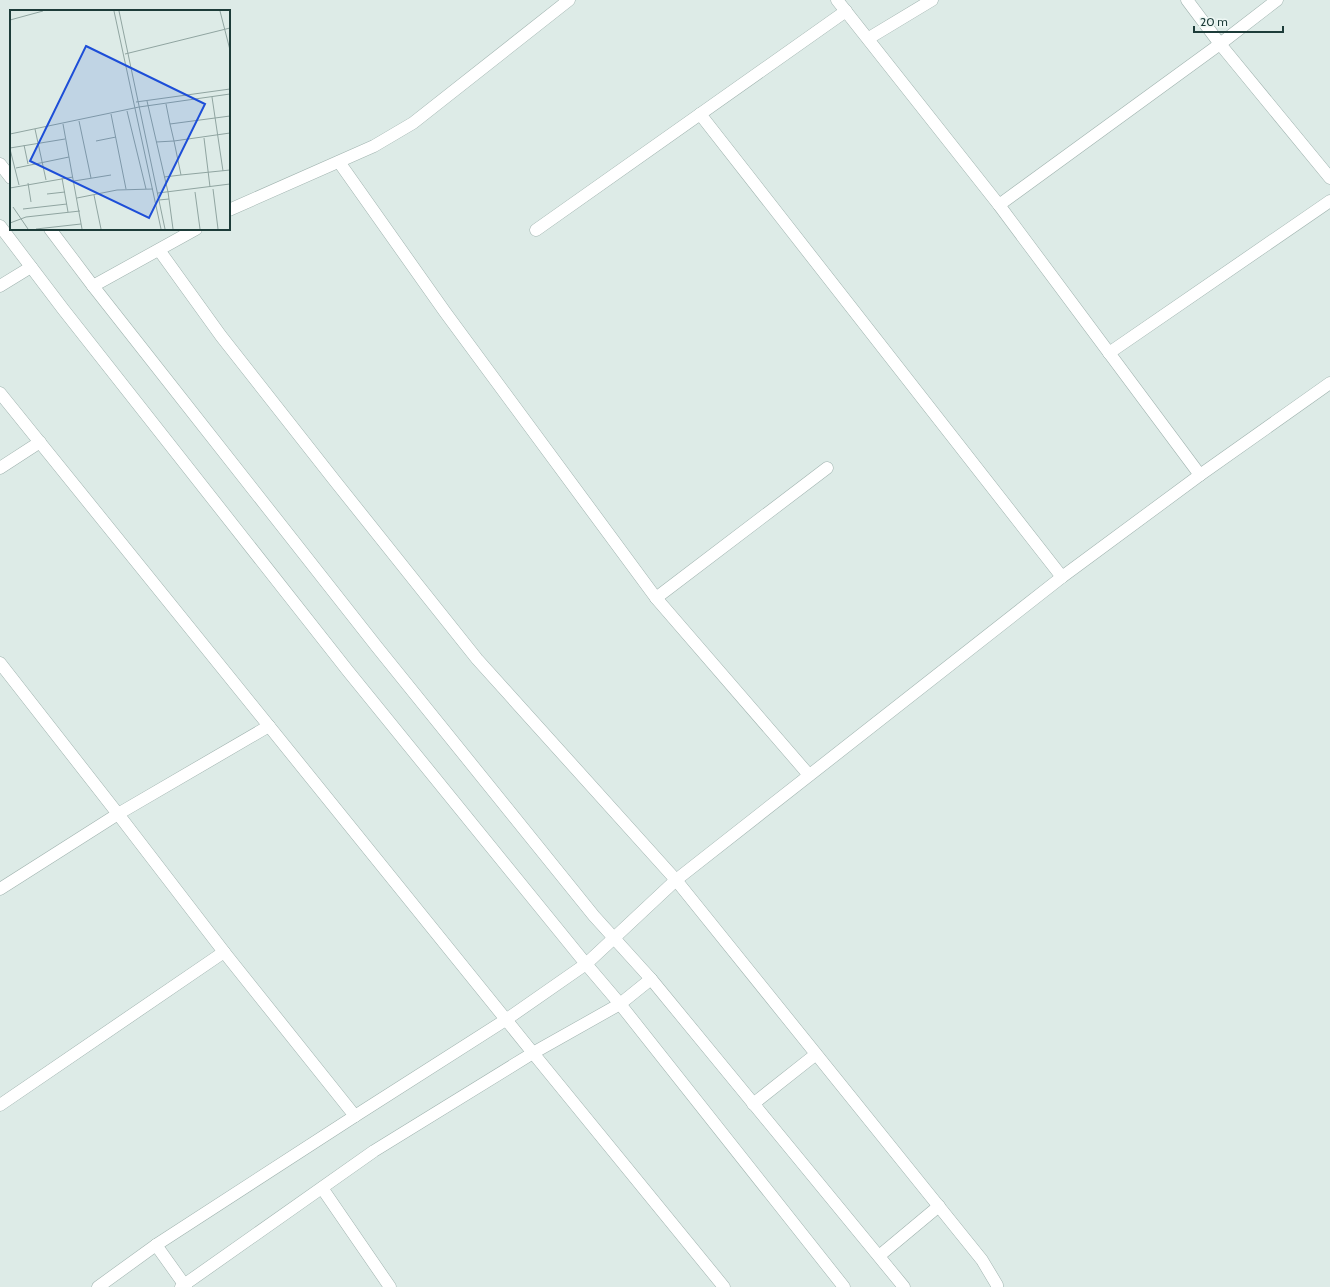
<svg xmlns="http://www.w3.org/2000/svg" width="1330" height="1287" viewBox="0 0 1330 1287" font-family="Cabin,sans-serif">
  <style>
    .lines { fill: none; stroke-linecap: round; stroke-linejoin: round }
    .service-casing { stroke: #a0b3af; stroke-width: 13 }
    .minor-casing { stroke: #a0b3af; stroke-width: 13 }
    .tertiary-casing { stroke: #a0b3af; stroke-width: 13 }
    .service { stroke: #fff; stroke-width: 12 }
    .minor { stroke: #fff; stroke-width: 12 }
    .tertiary { stroke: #fff; stroke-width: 12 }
    .inset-road { fill: none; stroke: #90a5a1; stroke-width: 1 }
    .view { fill: #1d4ed8; fill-opacity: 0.15; stroke: #1d4ed8; stroke-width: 2 }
    .inset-edge { fill: none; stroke: #1d3c39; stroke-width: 2 }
  </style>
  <rect width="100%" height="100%" fill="#ddebe7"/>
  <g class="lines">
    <!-- service casing -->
    <g class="service-casing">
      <g id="service">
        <polyline points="676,880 982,1260 997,1285 997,1287"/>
        <polyline points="533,1053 724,1287"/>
        <polyline points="753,1104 815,1055"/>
        <polyline points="322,1188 390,1287"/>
        <polyline points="156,1245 186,1287"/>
        <polyline points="879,1256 939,1206"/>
      </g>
    </g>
    <!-- minor casing -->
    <g class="minor-casing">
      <g id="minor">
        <polyline points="837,0 999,205 1200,475"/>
        <polyline points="1187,0 1220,44 1330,178"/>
        <polyline points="869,38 932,0"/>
        <polyline points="700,114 1062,577"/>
        <polyline points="339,162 445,312 656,598 809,775"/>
        <polyline points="999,205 1220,44 1277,0"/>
        <polyline points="229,210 374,146 413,123 569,0"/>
        <polyline points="536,230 846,11"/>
        <polyline points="159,250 221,336 335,481 477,659 676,880"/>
        <polyline points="0,286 31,267"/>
        <polyline points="93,286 196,229"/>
        <polyline points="1109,353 1330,201"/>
        <polyline points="0,393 533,1053"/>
        <polyline points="0,468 40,442"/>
        <polyline points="656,598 827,468"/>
        <polyline points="0,663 118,814 269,726"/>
        <polyline points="0,889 118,814 224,952"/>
        <polyline points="614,938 676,880 1062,577 1200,475 1330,383"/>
        <polyline points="0,1105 224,952 355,1116"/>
      </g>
    </g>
    <!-- tertiary casing -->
    <g class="tertiary-casing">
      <g id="tertiary">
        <polyline points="0,164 11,178"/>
        <polyline points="0,226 63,309 348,671 586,964 620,1004 844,1287"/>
        <polyline points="50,229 93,286 377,647 594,916 651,979 904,1287"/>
        <polyline points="98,1287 156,1245 355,1116 507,1019 586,964 614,938"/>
        <polyline points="181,1287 374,1151 533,1053 620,1004 651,979"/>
      </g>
    </g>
    <!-- service -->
    <use href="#service" class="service"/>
    <!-- minor -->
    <use href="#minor" class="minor"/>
    <!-- tertiary -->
    <use href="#tertiary" class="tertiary"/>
  </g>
  <!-- overview -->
  <g transform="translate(10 10)">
    <rect width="220" height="220" fill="#ddebe7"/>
    <path class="inset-road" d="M 104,1 L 151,219M 109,1 L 155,219M 210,1 L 220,40M 0,10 L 33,1M 115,44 L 220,18M 202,87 L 213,161M 137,91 L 158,182 L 159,189 L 149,190M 126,92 L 220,79M 156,94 L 160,114 L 220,106M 117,101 L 136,179M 101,104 L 116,179M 69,111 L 81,168M 53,114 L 72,219M 160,114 L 164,131 L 220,123M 25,119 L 36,170M 0,124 L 129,97 L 220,84M 194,128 L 200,177M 86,131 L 106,127M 146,132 L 164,131 L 171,165 L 220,160M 14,135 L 18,154M 0,138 L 55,129M 0,139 L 9,175M 6,158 L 59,147M 154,167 L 171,165M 52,168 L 58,202M 64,171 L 101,165M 18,173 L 21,192M 0,178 L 63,167M 203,179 L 208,219M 185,182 L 190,219M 148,183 L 220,174M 37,184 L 55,182M 84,185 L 91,219M 67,188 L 107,180 L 143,179M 159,189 L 163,219M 3,197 L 18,219M 13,199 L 57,194M 0,213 L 16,207 L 70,201M 26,219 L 71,214"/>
    <path class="view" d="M 76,36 L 195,94 L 139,208 L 20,151 Z"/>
    <rect width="220" height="220" class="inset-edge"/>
  </g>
  <!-- scale -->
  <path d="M1194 26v6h89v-6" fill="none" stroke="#1d3c39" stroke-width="2"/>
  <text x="1200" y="26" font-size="12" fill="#1d3c39" stroke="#edf7f4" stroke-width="3" paint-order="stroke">20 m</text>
</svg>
